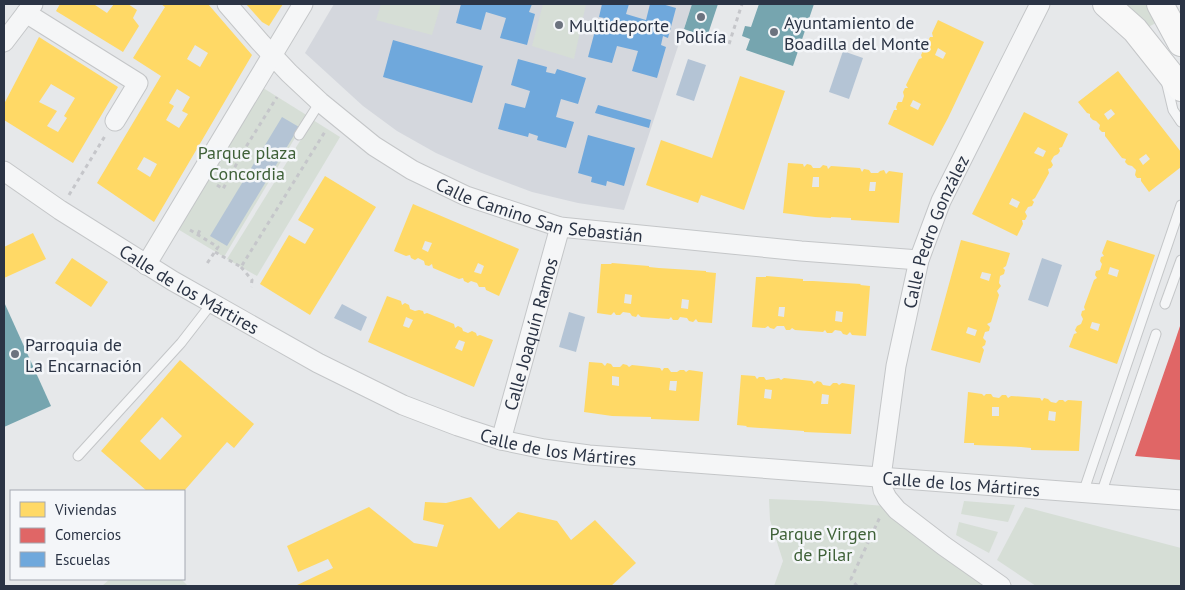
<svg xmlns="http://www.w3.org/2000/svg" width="1185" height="590" viewBox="0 0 1185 590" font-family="'PT Sans',sans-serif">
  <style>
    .built { fill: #d4d7dd }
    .green { fill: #d6ded6 }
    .water { fill: #b4c4d5 }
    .homes { fill: #ffd966; fill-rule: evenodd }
    .shops { fill: #e06666 }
    .schools { fill: #6fa8dc }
    .public { fill: #76a5af }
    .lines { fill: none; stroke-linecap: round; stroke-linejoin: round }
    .lane-casing { stroke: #c4c6c8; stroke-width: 11 }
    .street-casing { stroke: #c4c6c8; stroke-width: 21 }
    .secondary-casing { stroke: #c4c6c8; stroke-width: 28 }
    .path { stroke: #c5c6ca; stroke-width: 3; stroke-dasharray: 4 4; stroke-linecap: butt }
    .lane { stroke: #f5f6f7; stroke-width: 9 }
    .street { stroke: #f5f6f7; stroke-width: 19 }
    .secondary { stroke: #f8f8f8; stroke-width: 26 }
    .poi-dot { fill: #6c737f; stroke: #f4f6f9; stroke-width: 2 }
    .labels { text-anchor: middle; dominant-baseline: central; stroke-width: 5; stroke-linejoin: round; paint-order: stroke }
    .poi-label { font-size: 18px; fill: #2b3445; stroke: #f4f6f9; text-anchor: start }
    .park-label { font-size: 18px; fill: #3f6138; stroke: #f4f6f9 }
    .street-label { font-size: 18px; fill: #2b3445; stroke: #f4f6f9 }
  </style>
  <rect width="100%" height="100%" fill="#e6e8ea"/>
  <!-- built -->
  <polygon class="built" points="334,4 692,4 624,210 578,203 532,192 479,172 436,153 397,131 363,106 305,53"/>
  <!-- green -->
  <g class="green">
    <polygon points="381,4 441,4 432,35 376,20"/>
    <polygon points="543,4 586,4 574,59 532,46"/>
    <polygon points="1120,4 1148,4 1156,23 1144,29"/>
    <polygon points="260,86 308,116 224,257 176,228"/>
    <polygon points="313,120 340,137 257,276 227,259"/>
    <polygon points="769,499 821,501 885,506 989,586 774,586 783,561 770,520"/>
    <polygon points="964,501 1015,505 1008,522 961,514"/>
    <polygon points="1025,507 1181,548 1181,586 1036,586 997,560"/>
    <polygon points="959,522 998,532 989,553 956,535"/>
    <polygon points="110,579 181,579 188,586 102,586"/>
  </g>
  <!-- water -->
  <g class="water">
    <polygon points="843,51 863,58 849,99 829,92"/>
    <polygon points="688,59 706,65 694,101 676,95"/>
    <polygon points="282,117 299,127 227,246 210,236"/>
    <polygon points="1042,258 1062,265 1048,307 1028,300"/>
    <polygon points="342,304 367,317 361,331 334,318"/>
    <polygon points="569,312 585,317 576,352 559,347"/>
  </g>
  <!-- homes -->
  <g class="homes">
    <polygon points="60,4 96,4 95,5 107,13 114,4 128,4 137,10 133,18 139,26 123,52 56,11"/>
    <path d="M 161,4 L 208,4 L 252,55 L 154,222 L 97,183 L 161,76 L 133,58 L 165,7 ZM 195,45 L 208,53 L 200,67 L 187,59 ZM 177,89 L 190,97 L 182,111 L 188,114 L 179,128 L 166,120 L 174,106 L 169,103 ZM 144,157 L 157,164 L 150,177 L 137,169 Z"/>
    <polygon points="246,4 283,4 269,26 262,22"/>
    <path d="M 938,20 L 984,42 L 948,118 L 933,146 L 888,124 L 894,110 L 897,110 L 896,107 L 898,102 L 902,102 L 904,96 L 903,92 L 905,88 L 908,88 L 906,85 L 919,59 L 922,58 L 921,55 L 923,51 L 927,50 L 930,44 L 928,41 L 930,37 L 933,37 L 932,33 ZM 938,48 L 946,53 L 943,59 L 935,55 ZM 913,100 L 921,104 L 918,110 L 910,106 Z"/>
    <path d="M 39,37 L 118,87 L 73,163 L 4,120 L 4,104 ZM 51,84 L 75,98 L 64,116 L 67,118 L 58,132 L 47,126 L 57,111 L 39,102 Z"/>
    <path d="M 1118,71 L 1181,152 L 1181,167 L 1149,192 L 1141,181 L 1141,178 L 1137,178 L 1135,175 L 1136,170 L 1132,166 L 1128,165 L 1125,162 L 1126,159 L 1122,158 L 1105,136 L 1105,132 L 1102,132 L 1099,129 L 1100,125 L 1096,121 L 1093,120 L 1090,117 L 1090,114 L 1087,113 L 1078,102 ZM 1111,109 L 1115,114 L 1108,120 L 1104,114 ZM 1146,154 L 1150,159 L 1143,165 L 1139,159 Z"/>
    <polygon points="740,76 785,91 744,210 701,195 698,203 646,185 661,140 712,158"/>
    <path d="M 1024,112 L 1068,134 L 1062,147 L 1059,148 L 1060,151 L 1058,154 L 1054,156 L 1051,161 L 1053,165 L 1051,168 L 1048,169 L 1049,173 L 1035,198 L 1032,200 L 1034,202 L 1032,206 L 1028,207 L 1025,212 L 1027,216 L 1025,220 L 1022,220 L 1023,224 L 1017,236 L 972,214 ZM 1038,147 L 1046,151 L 1043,157 L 1034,153 ZM 1012,198 L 1020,202 L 1017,208 L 1009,204 Z"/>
    <path d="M 788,163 L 803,164 L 804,167 L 807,164 L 811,165 L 813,168 L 820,168 L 823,165 L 827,166 L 828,169 L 831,166 L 860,168 L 862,172 L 864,169 L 869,170 L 871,173 L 878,173 L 880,171 L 884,170 L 886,174 L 889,171 L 903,173 L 899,223 L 851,220 L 851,218 L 831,217 L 831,218 L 815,217 L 783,213 ZM 813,177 L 819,177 L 819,187 L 812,187 ZM 870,182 L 876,182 L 875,191 L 869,191 Z"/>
    <polygon points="325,176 376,207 310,315 260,284 289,235 305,244 314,229 298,220"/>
    <path d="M 413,204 L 519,249 L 499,296 L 486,290 L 485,287 L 479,287 L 477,283 L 471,281 L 468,283 L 464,281 L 463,278 L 459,279 L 433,268 L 432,264 L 429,266 L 425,265 L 424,261 L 418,258 L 415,260 L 411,258 L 410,255 L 406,256 L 394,251 ZM 425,241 L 432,243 L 428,252 L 422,249 ZM 478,263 L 484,266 L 481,274 L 474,272 Z"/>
    <polygon points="33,233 46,259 4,278 4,247"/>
    <path d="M 961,240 L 1010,253 L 1006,266 L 1003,268 L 1005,270 L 1004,274 L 1000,276 L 999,283 L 1001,286 L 997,291 L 999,295 L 991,322 L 987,324 L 990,327 L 989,331 L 985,332 L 983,338 L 986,341 L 985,345 L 982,347 L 984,350 L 980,363 L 931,350 ZM 982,272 L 991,274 L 989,281 L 980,278 ZM 968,327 L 977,330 L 975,336 L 966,333 Z"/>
    <path d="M 1107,240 L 1155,255 L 1117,364 L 1069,347 L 1074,334 L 1077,333 L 1075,330 L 1077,326 L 1081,324 L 1083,319 L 1081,315 L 1082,311 L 1085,310 L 1084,307 L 1094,280 L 1097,278 L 1095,275 L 1096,271 L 1100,270 L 1102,264 L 1100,261 L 1101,257 L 1104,256 L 1102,253 ZM 1110,267 L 1119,270 L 1117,277 L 1108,274 ZM 1092,322 L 1100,324 L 1098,331 L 1090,328 Z"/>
    <polygon points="72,258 108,282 91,307 55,283"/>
    <path d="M 612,263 L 649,266 L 649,267 L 659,268 L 706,271 L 706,272 L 716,273 L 712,323 L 698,322 L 696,319 L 693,322 L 689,321 L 687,318 L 680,317 L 678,320 L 673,320 L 671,317 L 669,319 L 641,317 L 638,314 L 636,317 L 632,316 L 630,313 L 623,312 L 620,315 L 616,315 L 614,312 L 611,315 L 597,313 L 601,264 L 611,264 ZM 625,294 L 632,295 L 631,304 L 624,303 ZM 682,299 L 689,300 L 688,309 L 681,308 Z"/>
    <path d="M 766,276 L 803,279 L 803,281 L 813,281 L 861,284 L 860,285 L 870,286 L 866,336 L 852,335 L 850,332 L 847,335 L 843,334 L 841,331 L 835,330 L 832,333 L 827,333 L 825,330 L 823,332 L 795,330 L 792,328 L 790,330 L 786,330 L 784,326 L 777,326 L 774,329 L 770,328 L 768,326 L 765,328 L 752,327 L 756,277 L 766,277 ZM 779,307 L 785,307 L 784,317 L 778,316 ZM 836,311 L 843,312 L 842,322 L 835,321 Z"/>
    <path d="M 387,296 L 401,301 L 402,305 L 405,303 L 409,305 L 410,309 L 415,311 L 419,310 L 423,311 L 424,314 L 427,313 L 454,324 L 455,328 L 458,326 L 462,328 L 463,331 L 468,333 L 472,331 L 476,333 L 477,336 L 480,335 L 493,340 L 474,387 L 368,342 ZM 406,317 L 413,320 L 409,328 L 403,326 ZM 459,340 L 465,342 L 462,351 L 455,348 Z"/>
    <path d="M 180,360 L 254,424 L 234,448 L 227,442 L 184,491 L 147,491 L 101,451 ZM 162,417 L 182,436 L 160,460 L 140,441 Z"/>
    <path d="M 589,362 L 602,363 L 605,366 L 607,363 L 611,364 L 613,367 L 620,367 L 623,364 L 627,365 L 629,367 L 632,365 L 660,368 L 662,371 L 664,368 L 668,368 L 671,372 L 677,372 L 680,370 L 684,370 L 686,372 L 689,370 L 703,372 L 699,421 L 651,419 L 651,417 L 612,416 L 584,412 ZM 612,376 L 619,377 L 619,386 L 612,385 ZM 670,381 L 677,381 L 676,391 L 669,390 Z"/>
    <path d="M 741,375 L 755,376 L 757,379 L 759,377 L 764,377 L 766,380 L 779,378 L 781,380 L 784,378 L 812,381 L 814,384 L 817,381 L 821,382 L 823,385 L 830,386 L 833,383 L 837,383 L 839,385 L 842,383 L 855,385 L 851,434 L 804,432 L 804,431 L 746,427 L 747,426 L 737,425 ZM 765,389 L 772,390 L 771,399 L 764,398 ZM 822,394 L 829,395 L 828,404 L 821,404 Z"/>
    <path d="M 968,392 L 982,394 L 984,396 L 986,394 L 991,394 L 993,397 L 999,398 L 1002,395 L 1006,395 L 1008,398 L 1011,396 L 1040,398 L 1042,401 L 1044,398 L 1048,399 L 1051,402 L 1056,403 L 1059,400 L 1063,400 L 1065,402 L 1068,400 L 1082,401 L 1079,451 L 1031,450 L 1031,448 L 1021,447 L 974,445 L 974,443 L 964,443 ZM 992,407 L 999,407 L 999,416 L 992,416 ZM 1049,411 L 1056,412 L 1055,421 L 1048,420 Z"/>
    <polygon points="471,497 499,529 518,512 557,521 571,540 595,520 636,563 611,586 295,586 333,568 328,559 298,572 287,546 369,507 414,543 437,547 444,525 423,520 425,502 446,503"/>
  </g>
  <!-- shops -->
  <polygon class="shops" points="1181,323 1181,460 1135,456 1175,341"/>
  <!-- schools -->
  <g class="schools">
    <polygon points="461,4 532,4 529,12 535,14 527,45 500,38 506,18 486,12 481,30 456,23"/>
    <polygon points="602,4 629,4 626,14 646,20 650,4 662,4 676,8 668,38 663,36 661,45 666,47 657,78 632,71 638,51 617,46 612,63 588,57 596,27 601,29 604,18 599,17"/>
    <polygon points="393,40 483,66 472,103 383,77"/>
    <polygon points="518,59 547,67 546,72 555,74 557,69 586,78 578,104 561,99 556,117 574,122 566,148 537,140 538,136 529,133 528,137 498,129 505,103 525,108 530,91 511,85"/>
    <polygon points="598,105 651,120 649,128 595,113"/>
    <polygon points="588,135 635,148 624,186 607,181 606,186 591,182 592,177 578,173"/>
  </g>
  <!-- public -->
  <g class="public">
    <polygon points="692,4 718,4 707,37 684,29"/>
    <polygon points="759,4 814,4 793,66 746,50 750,39 742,36 745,26 751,27"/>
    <polygon points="4,302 51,406 4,427"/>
  </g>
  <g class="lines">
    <!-- lane casing -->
    <g class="lane-casing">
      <g id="lane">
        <polyline points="1167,85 1173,110 1181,122"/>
        <polyline points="299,135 320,102"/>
        <polyline points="1165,304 1181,260"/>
        <polyline points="78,456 181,343 212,303"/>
        <polyline points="1083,493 1181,205"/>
        <polyline points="1101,494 1156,334"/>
      </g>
    </g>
    <!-- street casing -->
    <g class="street-casing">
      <g id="street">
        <path id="s1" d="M 227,4 L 260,42 L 289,73 L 320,102 L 374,146 L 412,170 L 466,196 L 560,227 L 801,251 L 919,260"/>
        <polyline points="26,13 138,83 115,121"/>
        <polyline points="4,42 33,4"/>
        <path id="s2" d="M 4,171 L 60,210 L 173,281 L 318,363 L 403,405 L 458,426 L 501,440 L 544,449 L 589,455 L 1181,500"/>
        <polyline points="146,265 303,4"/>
        <path id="s3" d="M 501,440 L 560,227"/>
        <path id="s4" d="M 1001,586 L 944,546 L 897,510 L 887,498 L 883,490 L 881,477 L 896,366 L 919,260 L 941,201 L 1040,4"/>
      </g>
    </g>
    <!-- secondary casing -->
    <g class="secondary-casing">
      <g id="secondary">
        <polyline points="1106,4 1135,30 1181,88"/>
        <polyline points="1160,4 1181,43"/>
      </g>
    </g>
    <!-- path -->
    <g class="path">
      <polyline points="729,44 742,4"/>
      <polyline points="217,185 223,189 244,150 277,97"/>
      <polyline points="69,195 105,136"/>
      <polyline points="190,230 218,247 206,265"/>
      <polyline points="198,234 201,228"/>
      <polyline points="215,252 241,267 326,130"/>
      <polyline points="241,267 252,280 251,287"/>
      <polyline points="857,586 851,579 880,517"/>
    </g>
    <!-- lane -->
    <use href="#lane" class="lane"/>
    <!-- street -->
    <use href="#street" class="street"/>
    <!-- secondary -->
    <use href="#secondary" class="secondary"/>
  </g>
  <!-- markers -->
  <g class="poi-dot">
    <circle cx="701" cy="17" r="5"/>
    <circle cx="559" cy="25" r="5"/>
    <circle cx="774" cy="32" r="5"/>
    <circle cx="15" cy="354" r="5"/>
  </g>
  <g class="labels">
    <!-- poi labels -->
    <g class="poi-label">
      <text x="784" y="22">Ayuntamiento de<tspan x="784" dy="21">Boadilla del Monte</tspan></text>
      <text x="569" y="25">Multideporte</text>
      <text x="701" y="36" text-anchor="middle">Policía</text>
      <text x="25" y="344">Parroquia de<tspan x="25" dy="21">La Encarnación</tspan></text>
    </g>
    <!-- park labels -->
    <g class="park-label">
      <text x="247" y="152">Parque plaza<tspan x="247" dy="21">Concordia</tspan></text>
      <text x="823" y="533">Parque Virgen<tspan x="823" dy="21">de Pilar</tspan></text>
    </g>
    <!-- street labels -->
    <g class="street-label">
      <text stroke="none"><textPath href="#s1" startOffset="385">Calle Camino San Sebastián</textPath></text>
      <text stroke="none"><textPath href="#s4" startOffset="419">Calle Pedro González</textPath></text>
      <text stroke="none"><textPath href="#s2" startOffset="220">Calle de los Mártires</textPath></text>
      <text stroke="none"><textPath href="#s3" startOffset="110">Calle Joaquín Ramos</textPath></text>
      <text stroke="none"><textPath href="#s2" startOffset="625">Calle de los Mártires</textPath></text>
      <text stroke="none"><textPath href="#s2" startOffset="1030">Calle de los Mártires</textPath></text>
    </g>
  </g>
  <!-- border -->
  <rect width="1185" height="590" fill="none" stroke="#2b3445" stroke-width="10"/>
  <!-- legend -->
  <rect x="10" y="490" width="175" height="90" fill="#f4f6f9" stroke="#a4a8b1"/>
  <rect x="20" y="502" width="25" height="15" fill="#ffd966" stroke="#a4a8b1"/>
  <text x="55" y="515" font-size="15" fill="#2b3445">Viviendas</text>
  <rect x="20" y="528" width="25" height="15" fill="#e06666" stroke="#a4a8b1"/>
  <text x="55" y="540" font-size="15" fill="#2b3445">Comercios</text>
  <rect x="20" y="552" width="25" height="15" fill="#6fa8dc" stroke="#a4a8b1"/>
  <text x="55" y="565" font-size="15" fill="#2b3445">Escuelas</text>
</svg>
